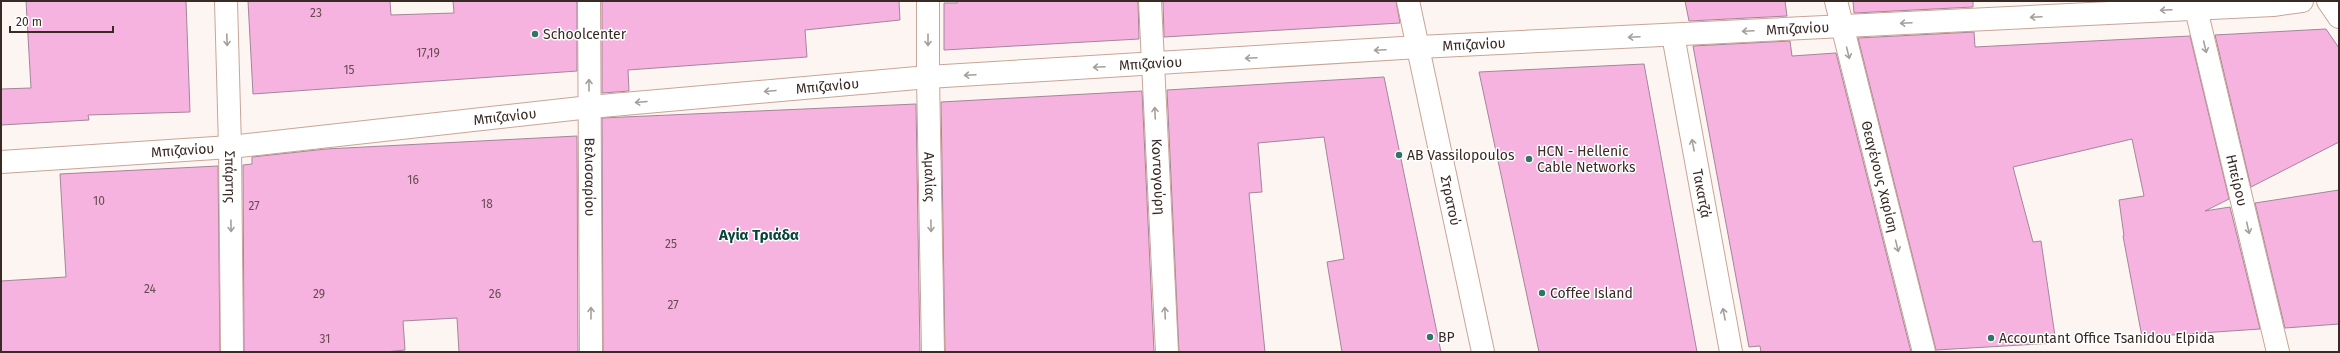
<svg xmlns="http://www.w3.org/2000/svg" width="2340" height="353" viewBox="0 0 2340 353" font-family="'Fira Sans',sans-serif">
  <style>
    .building { fill: #f6b3df; stroke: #a48599 }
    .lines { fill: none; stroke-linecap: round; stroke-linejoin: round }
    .street-casing { stroke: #c8a596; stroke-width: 24 }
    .secondary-casing { stroke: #c8a596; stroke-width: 24 }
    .street { stroke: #fff; stroke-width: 22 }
    .secondary { stroke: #fff; stroke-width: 22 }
    .oneway { stroke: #a59f9c }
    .poi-dot { fill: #307466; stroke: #fff; stroke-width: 1.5 }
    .labels { text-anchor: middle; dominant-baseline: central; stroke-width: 3; stroke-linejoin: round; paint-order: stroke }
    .number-label { font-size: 12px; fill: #684c53 }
    .street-label { font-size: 14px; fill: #382a24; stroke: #fff }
    .poi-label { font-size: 14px; fill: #382a24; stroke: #fff; text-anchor: start }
    .neighbourhood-label { font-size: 15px; font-weight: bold; fill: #08443a; stroke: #fff }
  </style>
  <rect width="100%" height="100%" fill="#fdf5f2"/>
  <!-- building -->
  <g class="building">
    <polygon points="26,1 186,1 190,112 88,115 89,120 1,125 1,89 31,88"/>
    <polygon points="248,1 390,1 391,15 454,13 453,1 577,1 577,71 253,94"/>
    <polygon points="602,1 899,1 900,20 805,30 807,57 628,70 629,91 602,93"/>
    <polygon points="957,1 1138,1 1139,39 944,50 944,3 957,3"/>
    <polygon points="1163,1 1396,1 1400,23 1164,37"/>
    <polygon points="1685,1 1785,1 1787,16 1689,21"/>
    <polygon points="1853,1 1973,1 1973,7 1854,13"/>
    <polygon points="2326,29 2339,48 2339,142 2251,187 2215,35"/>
    <polygon points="1974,32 1975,47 2190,36 2229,199 2205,211 2230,207 2260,329 2142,337 2123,236 2124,236 2119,200 2144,196 2132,139 2013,167 2033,242 2041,241 2056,343 1936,350 1858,38"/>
    <polygon points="1790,41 1792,56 1836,53 1911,352 1761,352 1760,346 1749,347 1693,46"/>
    <polygon points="1644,64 1697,352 1539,352 1479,72"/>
    <polygon points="1384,77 1441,352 1342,352 1327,262 1344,259 1324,137 1258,143 1262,192 1249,193 1265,352 1179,352 1167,90"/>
    <polygon points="1142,91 1154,352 945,352 941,102"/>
    <polygon points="916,104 920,352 603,352 602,118"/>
    <polygon points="577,136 578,352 459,352 457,318 403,321 405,350 385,352 244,352 243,165 252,164 252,157 326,149"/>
    <polygon points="218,166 220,352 1,352 1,281 66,277 60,174"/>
    <polygon points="2339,190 2339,324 2285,328 2255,203"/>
  </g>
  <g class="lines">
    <!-- street casing -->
    <g class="street-casing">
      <g id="street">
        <path id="s1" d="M 226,1 L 230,147 L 232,352"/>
        <path id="s2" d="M 589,1 L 591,352"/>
        <path id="s3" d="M 928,1 L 928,77 L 933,352"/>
        <path id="s4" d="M 1150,1 L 1167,352"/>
        <path id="s5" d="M 1836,1 L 1924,352"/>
        <polyline points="2328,1 2339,17"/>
        <path id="s6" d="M 2196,9 L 2278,352"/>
        <path id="s7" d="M 1673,35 L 1731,352"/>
        <path id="s8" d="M 1,162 L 230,147 L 590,107 L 928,77 L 1419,47 L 2273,5 L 2302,1"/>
      </g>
    </g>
    <!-- secondary casing -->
    <g class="secondary-casing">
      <g id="secondary">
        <path id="s9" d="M 1408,1 L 1483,352"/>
      </g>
    </g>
    <!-- street -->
    <use href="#street" class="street"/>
    <!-- secondary -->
    <use href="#secondary" class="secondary"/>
  </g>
  <!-- one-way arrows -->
  <defs><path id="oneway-shaft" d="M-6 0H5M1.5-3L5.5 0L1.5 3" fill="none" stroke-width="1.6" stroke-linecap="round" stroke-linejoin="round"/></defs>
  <g class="oneway">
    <use href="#oneway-shaft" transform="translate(2166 10) rotate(177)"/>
    <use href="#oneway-shaft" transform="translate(2036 17) rotate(177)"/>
    <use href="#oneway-shaft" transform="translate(1906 23) rotate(177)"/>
    <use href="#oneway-shaft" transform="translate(1748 31) rotate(177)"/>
    <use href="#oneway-shaft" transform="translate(1634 37) rotate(177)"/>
    <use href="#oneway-shaft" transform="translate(227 40) rotate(88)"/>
    <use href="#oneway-shaft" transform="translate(928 40) rotate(90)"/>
    <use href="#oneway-shaft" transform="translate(2205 47) rotate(77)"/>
    <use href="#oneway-shaft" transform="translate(1380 50) rotate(177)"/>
    <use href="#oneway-shaft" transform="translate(1848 53) rotate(76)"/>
    <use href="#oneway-shaft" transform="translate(1251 58) rotate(177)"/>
    <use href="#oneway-shaft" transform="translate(1099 67) rotate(177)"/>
    <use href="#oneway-shaft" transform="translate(970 75) rotate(177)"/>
    <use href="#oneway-shaft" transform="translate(589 85) rotate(-90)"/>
    <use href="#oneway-shaft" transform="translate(770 91) rotate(175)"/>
    <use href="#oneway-shaft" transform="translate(641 102) rotate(175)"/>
    <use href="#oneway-shaft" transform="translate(1155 113) rotate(-93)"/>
    <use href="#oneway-shaft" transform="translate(1693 145) rotate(-101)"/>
    <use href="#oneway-shaft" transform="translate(231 226) rotate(89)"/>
    <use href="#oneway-shaft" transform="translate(931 226) rotate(89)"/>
    <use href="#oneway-shaft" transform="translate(2248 228) rotate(77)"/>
    <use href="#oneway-shaft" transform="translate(1897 246) rotate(76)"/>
    <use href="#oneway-shaft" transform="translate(591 313) rotate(-90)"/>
    <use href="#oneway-shaft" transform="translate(1165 313) rotate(-93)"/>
    <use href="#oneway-shaft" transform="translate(1724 314) rotate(-101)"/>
  </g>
  <!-- markers -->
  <g class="poi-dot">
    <circle cx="535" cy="34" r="4"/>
    <circle cx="1399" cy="155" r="4"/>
    <circle cx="1529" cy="159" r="4"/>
    <circle cx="1542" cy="293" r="4"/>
    <circle cx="1430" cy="337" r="4"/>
    <circle cx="1991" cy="338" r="4"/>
  </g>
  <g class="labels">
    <!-- number labels -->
    <g class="number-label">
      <text x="316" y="13">23</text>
      <text x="428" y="53">17,19</text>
      <text x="349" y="70">15</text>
      <text x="413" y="180">16</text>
      <text x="99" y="201">10</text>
      <text x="487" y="204">18</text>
      <text x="254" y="206">27</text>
      <text x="671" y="244">25</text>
      <text x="150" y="289">24</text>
      <text x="319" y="294">29</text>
      <text x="495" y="294">26</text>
      <text x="673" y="305">27</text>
      <text x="325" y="339">31</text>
    </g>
    <!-- street labels -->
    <g class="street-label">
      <text stroke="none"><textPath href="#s8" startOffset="1802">Μπιζανίου</textPath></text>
      <text stroke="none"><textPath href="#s8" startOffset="1478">Μπιζανίου</textPath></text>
      <text stroke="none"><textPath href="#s8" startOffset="1154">Μπιζανίου</textPath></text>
      <text stroke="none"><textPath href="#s8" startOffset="830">Μπιζανίου</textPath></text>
      <text stroke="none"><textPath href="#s8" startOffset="506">Μπιζανίου</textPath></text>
      <text stroke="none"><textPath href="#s8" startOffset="182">Μπιζανίου</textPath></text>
      <text stroke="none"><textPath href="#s1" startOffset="176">Σπάρτης</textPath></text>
      <text stroke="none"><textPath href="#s2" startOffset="176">Βελισσαρίου</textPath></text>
      <text stroke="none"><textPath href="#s3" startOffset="176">Αμαλίας</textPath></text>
      <text stroke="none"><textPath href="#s4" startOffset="176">Κοντογούρη</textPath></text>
      <text stroke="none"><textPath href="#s5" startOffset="181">Θεαγένους Χαρίση</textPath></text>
      <text stroke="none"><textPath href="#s6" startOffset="176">Ηπείρου</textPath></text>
      <text stroke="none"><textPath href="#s7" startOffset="161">Τακατζά</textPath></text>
      <text stroke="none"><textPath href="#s9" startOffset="204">Στρατού</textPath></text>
    </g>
    <!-- poi labels -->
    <g class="poi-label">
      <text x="543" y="34">Schoolcenter</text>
      <text x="1537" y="151">HCN - Hellenic<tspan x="1537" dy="16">Cable Networks</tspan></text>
      <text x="1407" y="155">AB Vassilopoulos</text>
      <text x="1550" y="293">Coffee Island</text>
      <text x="1438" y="337">BP</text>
      <text x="1999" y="338">Accountant Office Tsanidou Elpida</text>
    </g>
    <!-- neighbourhood labels -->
    <g class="neighbourhood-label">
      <text x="759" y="235">Αγία Τριάδα</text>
    </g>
  </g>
  <!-- border -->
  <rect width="2340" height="353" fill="none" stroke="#382a24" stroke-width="4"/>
  <!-- scale -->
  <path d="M10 26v6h103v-6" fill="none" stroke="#382a24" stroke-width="2"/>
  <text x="16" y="26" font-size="12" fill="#382a24" stroke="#ffffff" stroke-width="3" paint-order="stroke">20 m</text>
</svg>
